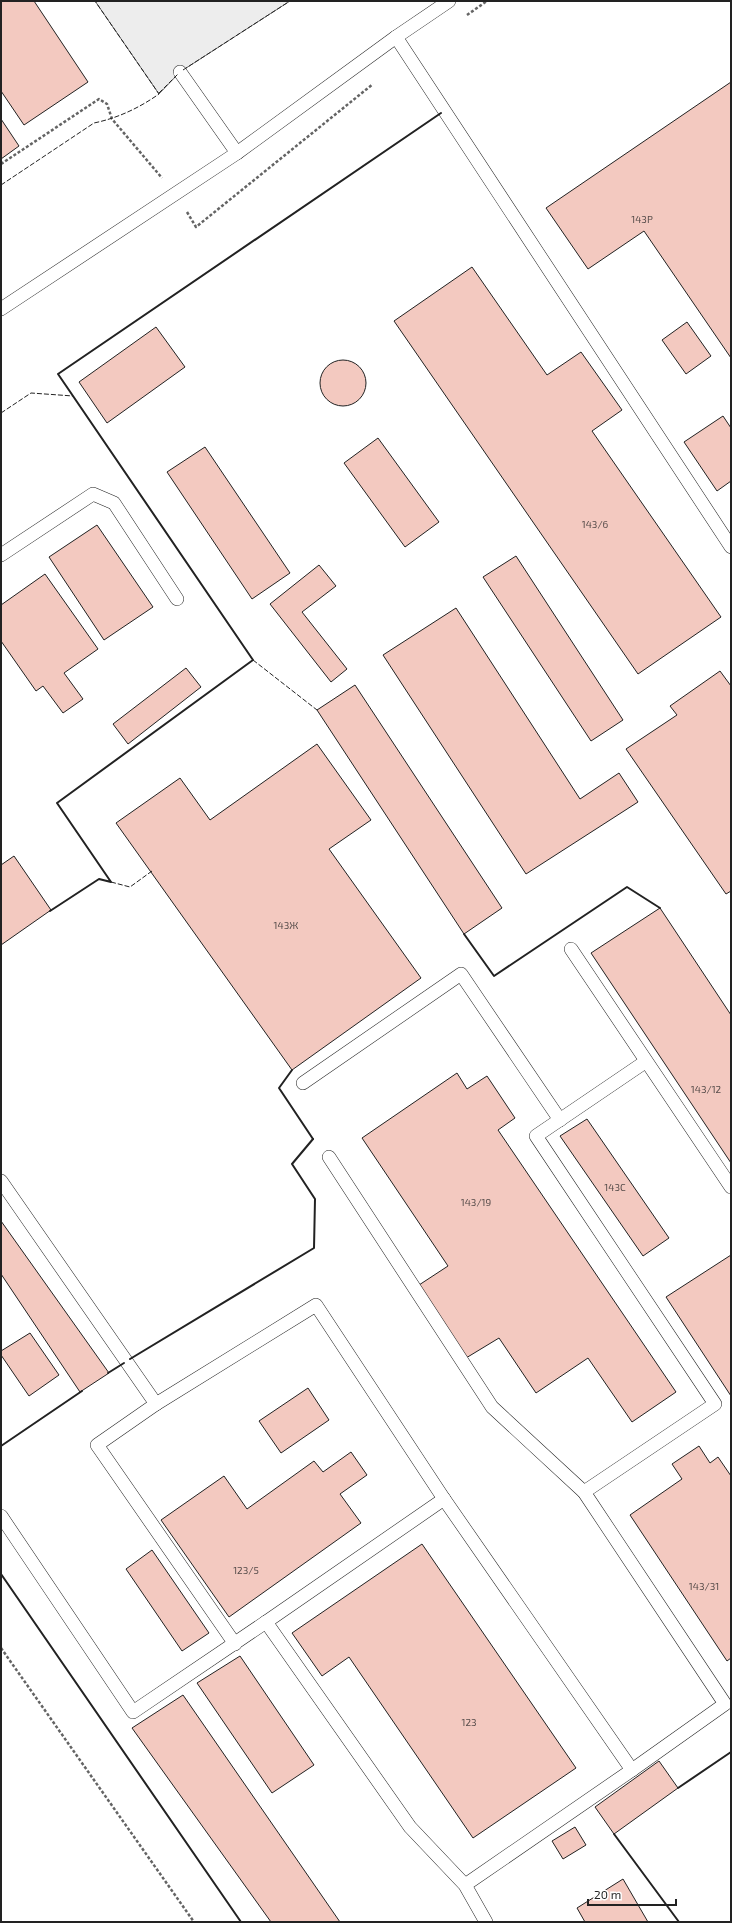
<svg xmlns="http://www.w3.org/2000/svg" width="732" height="1923" viewBox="0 0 732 1923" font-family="'Exo 2',sans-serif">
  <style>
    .parking { fill: #ededed; stroke: #6f6f6f }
    .building { fill: #f3c9c0; stroke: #222 }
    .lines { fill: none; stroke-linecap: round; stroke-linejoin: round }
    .service-casing { stroke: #222; stroke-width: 14 }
    .path { stroke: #646464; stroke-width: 2.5; stroke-dasharray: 3 2; stroke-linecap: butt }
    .service { stroke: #fff; stroke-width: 13 }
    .fence { stroke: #222; stroke-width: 1; stroke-dasharray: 5 2; stroke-linecap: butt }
    .wall { stroke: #222; stroke-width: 2 }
    .labels { text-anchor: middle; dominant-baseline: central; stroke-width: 3; stroke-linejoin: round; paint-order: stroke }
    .number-label { font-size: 10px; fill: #564c4a }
  </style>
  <rect width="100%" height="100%" fill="#fff"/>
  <!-- parking -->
  <polygon class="parking" points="95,1 290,1 180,72 159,94"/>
  <!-- building -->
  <g class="building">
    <polygon points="1,1 34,1 88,82 24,125 1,91"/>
    <polygon points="731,82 731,358 644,231 588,269 546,208"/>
    <polygon points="1,119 19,146 1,159"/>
    <polygon points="472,267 547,375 581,352 622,410 592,431 721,617 638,674 394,321"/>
    <polygon points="687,322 711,356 686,374 662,340"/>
    <polygon points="156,327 185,367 107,423 79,382"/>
    <circle cx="343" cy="383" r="23"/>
    <polygon points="723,416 731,428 731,481 717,491 684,442"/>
    <polygon points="378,438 439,522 405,547 344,463"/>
    <polygon points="205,447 290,573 252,599 167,472"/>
    <polygon points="97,525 153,607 104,640 49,557"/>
    <polygon points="516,556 623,720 591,741 483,577"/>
    <polygon points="319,565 336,586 302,612 347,669 331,682 270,604"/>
    <polygon points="45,574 98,649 64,673 83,699 63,713 43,686 36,691 1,641 1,605"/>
    <polygon points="456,608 580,799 619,773 638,802 526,874 383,655"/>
    <polygon points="186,668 201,687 128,744 113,724"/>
    <polygon points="720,671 731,686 731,891 726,894 626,749 677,715 670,706"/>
    <polygon points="355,685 502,908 464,934 317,710"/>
    <polygon points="317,744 371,820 329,849 421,978 292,1070 116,823 180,778 210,820"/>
    <polygon points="14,856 51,910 1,945 1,865"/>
    <polygon points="660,908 731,1015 731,1163 591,953"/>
    <polygon points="457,1073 467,1089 487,1076 515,1118 498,1130 676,1392 632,1422 588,1358 536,1393 499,1338 466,1358 419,1285 448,1266 362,1138"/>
    <polygon points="587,1119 669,1238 643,1256 560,1136"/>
    <polygon points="1,1221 109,1373 80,1392 1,1274"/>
    <polygon points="731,1255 731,1396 666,1297"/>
    <polygon points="30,1333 59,1375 29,1396 1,1355 1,1351"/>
    <polygon points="308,1388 329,1420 281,1453 259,1421"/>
    <polygon points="699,1446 710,1463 718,1457 731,1476 731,1658 727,1661 630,1515 682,1479 672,1464"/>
    <polygon points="351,1452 367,1475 340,1494 361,1523 229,1617 161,1520 224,1476 247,1509 314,1461 323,1472"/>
    <polygon points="422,1544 576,1768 473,1838 349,1657 322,1676 292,1633"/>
    <polygon points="152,1550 209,1633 182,1651 126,1569"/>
    <polygon points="240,1656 314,1765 272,1793 197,1683"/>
    <polygon points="183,1695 340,1922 271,1922 132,1728"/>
    <polygon points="659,1761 678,1788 614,1834 595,1807"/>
    <polygon points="575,1827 586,1845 563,1859 552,1841"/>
    <polygon points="623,1879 648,1922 585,1922 577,1908"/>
  </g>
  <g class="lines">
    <!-- service casing -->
    <g class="service-casing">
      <g id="service">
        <polyline points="396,37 731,547"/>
        <polyline points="180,72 237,153"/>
        <polyline points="1,309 237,153 396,37 449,1"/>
        <polyline points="1,555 93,494 114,503 177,599"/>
        <polyline points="571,949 731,1187"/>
        <polyline points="303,1083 461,974 560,1120"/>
        <polyline points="329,1157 492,1407 584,1492 725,1704 632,1770"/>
        <polyline points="1,1181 156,1404"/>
        <polyline points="584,1492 715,1404 536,1136 645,1062"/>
        <polyline points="1,1516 133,1712 266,1622"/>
        <polyline points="235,1644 97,1445 156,1404 316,1305 444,1499"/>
        <polyline points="465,1885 632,1770 444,1499 266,1622 410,1827 465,1885 486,1922"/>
      </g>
    </g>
    <!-- path -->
    <g class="path">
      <polyline points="467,15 487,1"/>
      <polyline points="1,164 99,99 107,104 112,119 162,178"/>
      <polyline points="187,212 196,227 373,84"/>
      <polyline points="1,1648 194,1922"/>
    </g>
    <!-- service -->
    <use href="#service" class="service"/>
    <!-- fence -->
    <g class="fence">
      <polyline points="183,70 290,1"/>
      <polyline points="159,93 178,74"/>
      <path d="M 1,185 L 94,123 C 118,118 139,108 159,94 L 95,1"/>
      <polyline points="1,413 31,393 73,396"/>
      <polyline points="253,660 317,710"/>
      <polyline points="111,882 130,887 152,871"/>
    </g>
    <!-- wall -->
    <g class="wall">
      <polyline points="50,911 99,879 111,882 57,803 253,660 58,374 441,113"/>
      <polyline points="464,934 494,976 627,887 660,908"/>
      <polyline points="292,1070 279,1088 313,1139"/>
      <polyline points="130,1359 314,1248 315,1199 292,1164 313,1139"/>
      <polyline points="108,1373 124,1363"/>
      <polyline points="1,1446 82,1391"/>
      <polyline points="1,1574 241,1922"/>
      <polyline points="678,1788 731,1752"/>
      <polyline points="614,1834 679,1922"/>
    </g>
  </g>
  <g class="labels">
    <!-- number labels -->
    <g class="number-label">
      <text x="642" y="219">143Р</text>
      <text x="595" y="524">143/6</text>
      <text x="286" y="925">143Ж</text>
      <text x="706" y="1089">143/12</text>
      <text x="615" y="1187">143С</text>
      <text x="476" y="1202">143/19</text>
      <text x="246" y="1570">123/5</text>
      <text x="704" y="1586">143/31</text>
      <text x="469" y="1722">123</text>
    </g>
  </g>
  <!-- border -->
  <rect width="732" height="1923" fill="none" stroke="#222222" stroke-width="4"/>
  <!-- scale -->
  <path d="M588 1899v6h88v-6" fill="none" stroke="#222222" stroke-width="2"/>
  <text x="594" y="1899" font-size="12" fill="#222222" stroke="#ffffff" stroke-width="3" paint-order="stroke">20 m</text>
</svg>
